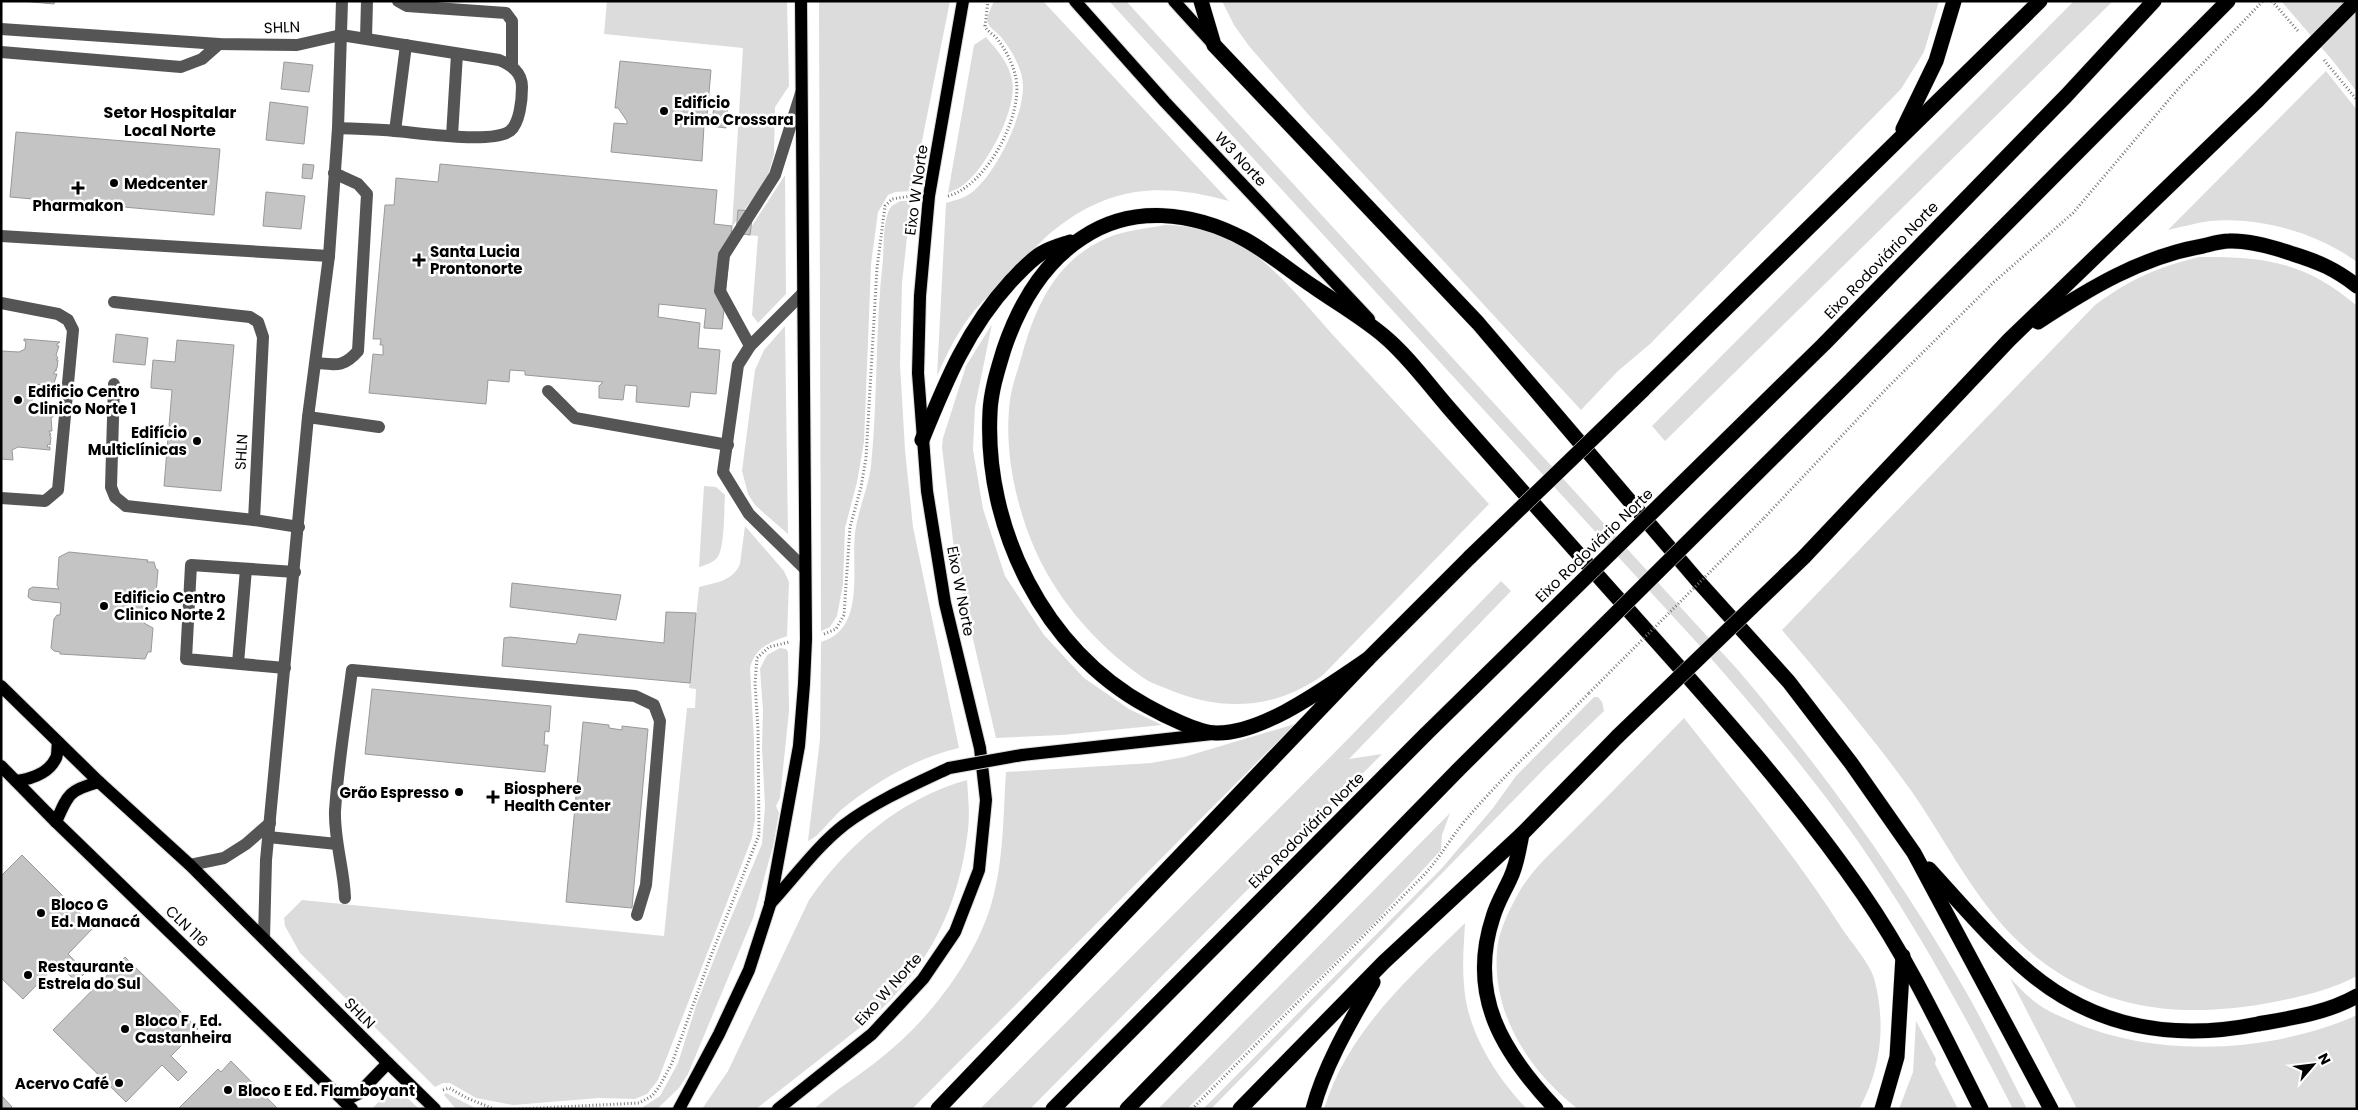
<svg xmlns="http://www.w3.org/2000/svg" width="2358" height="1110" viewBox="0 0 2358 1110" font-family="Poppins,sans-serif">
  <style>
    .green { fill: #dcdcdc }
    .building { fill: #c4c4c4; stroke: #999 }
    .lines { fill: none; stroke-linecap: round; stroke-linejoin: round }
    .major-casing { stroke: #dbdbdb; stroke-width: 14 }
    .highway-casing { stroke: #dbdbdb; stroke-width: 16 }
    .path { stroke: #777; stroke-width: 3; stroke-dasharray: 1 2.5; stroke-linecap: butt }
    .minor { stroke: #555; stroke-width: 12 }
    .major { stroke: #000; stroke-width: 12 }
    .highway { stroke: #000; stroke-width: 15 }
    .major-bridge-casing { stroke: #dbdbdb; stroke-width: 14; stroke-linecap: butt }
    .highway-bridge-casing { stroke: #dbdbdb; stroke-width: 16; stroke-linecap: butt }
    .path-bridge { stroke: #777; stroke-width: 3; stroke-dasharray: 1 2.5; stroke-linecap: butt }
    .major-bridge { stroke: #000; stroke-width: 12 }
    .highway-bridge { stroke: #000; stroke-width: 15 }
    .poi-dot { fill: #000; stroke: #fff; stroke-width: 2 }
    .labels { text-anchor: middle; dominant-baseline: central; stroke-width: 5; stroke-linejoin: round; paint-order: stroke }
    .street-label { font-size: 15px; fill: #000; stroke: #fff }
    .poi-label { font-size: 15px; font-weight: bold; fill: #000; stroke: #fff; text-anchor: start }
    .neighbourhood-label { font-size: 16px; font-weight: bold; fill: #000; stroke: #fff }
  </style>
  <rect width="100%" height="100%" fill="#fff"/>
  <!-- green -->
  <g class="green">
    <polygon points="607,1 787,1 789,86 775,107 774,154 767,179 732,227 743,48 604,34"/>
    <polygon points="819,1 950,1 912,191 895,192 888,195 878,212 871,264 864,442 857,482 845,528 843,584 837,616 830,627 821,631"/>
    <path d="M 994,1 L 1043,1 L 1229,201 C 1168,184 1116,184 1062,224 C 1042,238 1025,259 1008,277 C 997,288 985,298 975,310 C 959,329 947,353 937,376 L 946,203 C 955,200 963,199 971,193 C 996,175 1029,108 1022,77 C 1019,63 1010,48 1001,37 C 996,31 987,27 987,19 C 988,14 992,6 994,1 Z"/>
    <path d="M 1109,1 L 1126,1 L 1738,670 C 1820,767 1894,868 1958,978 C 1983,1020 2004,1065 2027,1109 L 2013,1109 C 1966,1017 1916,925 1857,840 C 1809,772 1755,708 1700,646 Z"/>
    <polygon points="1222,1 1939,1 1924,52 1901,89 1650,344 1618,371 1581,410 1307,113 1249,46 1234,25"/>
    <polygon points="2074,1 2113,1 1665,441 1652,426"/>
    <polygon points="2281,1 2357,1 2357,92 2333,61"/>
    <path d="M 986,37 C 997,50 1009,63 1012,80 C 1018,108 988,163 968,181 C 962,187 955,190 948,193 L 974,45 Z"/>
    <path d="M 2326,71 L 2357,110 L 2357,262 C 2316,232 2260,217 2210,221 C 2196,223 2181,227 2168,230 Z"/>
    <polygon points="785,175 786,294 758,323 752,315 758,236 746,235"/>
    <path d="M 901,201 L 911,201 L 902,283 L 900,364 L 905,450 L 913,527 L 959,748 C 916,758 875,782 841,810 C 833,817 817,838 808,841 L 820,739 L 821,642 C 866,629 851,569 855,533 C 858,510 868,489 871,466 C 878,397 875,328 883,259 C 884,244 883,224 889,210 C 892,205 896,203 901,201 Z"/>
    <path d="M 1164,225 C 1187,225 1213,230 1234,241 C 1267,257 1307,306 1332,334 C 1385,391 1437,447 1489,504 L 1323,675 C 1276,709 1223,712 1170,690 C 1161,686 1150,683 1142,677 C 1095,644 1052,594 1031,540 C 1014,497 1004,446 1010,400 C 1012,385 1018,370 1022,355 C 1036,305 1056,260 1107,238 C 1125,230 1146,229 1164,225 Z"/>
    <path d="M 2199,257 C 2264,256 2306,262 2357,306 L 2357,976 C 2331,990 2303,996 2274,1002 C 2181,1020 2092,1011 2020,943 C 1974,900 1946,840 1910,789 C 1870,734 1826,682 1782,630 L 2095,305 C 2131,279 2155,268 2199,257 Z"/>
    <polygon points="992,324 975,407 973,450 983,509 1005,576 1044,635 1084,678 1129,709 1162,725 1062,735 996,738 956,566 942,447 943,438 966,366"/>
    <polygon points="785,326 788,534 755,505 748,494 742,471 755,370 764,350"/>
    <path d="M 704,486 L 716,487 L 725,495 C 724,508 725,549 717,558 C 712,563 706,565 699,567 Z"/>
    <path d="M 745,526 L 784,571 L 789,582 L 787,636 C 768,643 755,648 750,668 L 754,741 L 755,819 L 752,838 L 658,1080 L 647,1094 L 635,1099 L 599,1098 L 513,1105 L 476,1098 L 450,1083 L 443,1083 L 435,1087 L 300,953 L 285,926 L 284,918 L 302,900 L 664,936 L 687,708 L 695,708 L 696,689 L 689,688 L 699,587 C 715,583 733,581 740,564 Z"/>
    <polygon points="1501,581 1511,591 1349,759 1382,754 1030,1109 980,1109 1349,738"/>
    <polygon points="780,648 786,649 788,652 789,711 780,798 776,806 779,813 773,846 753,918 688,1074 679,1088 657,1109 640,1109 660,1096 678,1063 697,1003 720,944 762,844 765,806 762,747 763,710 760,669 767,655"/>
    <polygon points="1594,697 1598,697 1602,702 1604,711 1546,767 1211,1109 1203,1109 1442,868 1493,808 1516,776"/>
    <path d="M 1684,718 C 1738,787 1794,853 1841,927 C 1850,941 1869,962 1874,978 C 1886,1022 1882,1068 1859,1109 L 1578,1109 C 1529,1071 1492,1014 1497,951 C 1498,933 1509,910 1518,894 C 1532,868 1558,847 1578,826 C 1614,790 1649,754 1684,718 Z"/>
    <path d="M 1295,724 L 912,1109 L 814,1109 C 837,1088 864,1073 887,1053 C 930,1018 975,959 991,905 C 1004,862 1003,816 1006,772 L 1151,763 L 1184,757 Z"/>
    <path d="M 967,780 C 968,796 970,814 968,830 C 959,908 929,966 871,1019 L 756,1109 L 702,1109 L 728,1071 L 809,900 C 848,844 900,799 967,780 Z"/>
    <polygon points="1450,813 1442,835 1441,850 1375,922 1187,1109 1158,1109"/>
    <path d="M 1465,923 C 1464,943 1462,964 1464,984 C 1466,1030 1496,1077 1527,1109 L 1324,1109 C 1348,1031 1409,978 1465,923 Z"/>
    <path d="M 2010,978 C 2018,986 2026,995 2035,1002 C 2045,1010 2059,1016 2071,1021 C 2157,1059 2272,1053 2357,1015 L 2357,1109 L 2077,1109 Z"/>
    <polygon points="1916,1021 1936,1059 1935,1064 1958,1109 1899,1109 1913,1072"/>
    <polygon points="394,1085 419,1109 372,1109"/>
    <polygon points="446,1093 477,1109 456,1109 444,1095"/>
  </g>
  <!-- building -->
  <g class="building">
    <polygon points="21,1 55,1 54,4"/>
    <polygon points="620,61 711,70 707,115 713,115 714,103 728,105 726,128 704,125 702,161 611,152 614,123 627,124 627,121 618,108 615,108"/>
    <polygon points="284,62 313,65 309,92 281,89"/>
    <polygon points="270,102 308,107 304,144 266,140"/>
    <polygon points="16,132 220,149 214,215 10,197"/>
    <polygon points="303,164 314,165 312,179 302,178"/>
    <polygon points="440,164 717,190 714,224 732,226 722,329 704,328 706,309 659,304 658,317 700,323 698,348 720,350 716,394 691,392 689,407 636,402 637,386 625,385 623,400 599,398 599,386 603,382 525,375 525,371 510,370 509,382 488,380 486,404 369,393 373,354 383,355 383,345 380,345 381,339 373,339 385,205 394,205 396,178 438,182"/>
    <polygon points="266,192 305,196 301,229 263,226"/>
    <polygon points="738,210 753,211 750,235 736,233"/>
    <polygon points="116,334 148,338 145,365 113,362"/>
    <polygon points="24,339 60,342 57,344 57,346 59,346 56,355 58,358 56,360 58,360 57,368 55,370 57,370 54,372 54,374 57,374 54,383 56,386 33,384 35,389 38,389 37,398 34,398 30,403 54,406 51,409 53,410 53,417 51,417 52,431 49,431 51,435 49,435 51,437 50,445 48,444 47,447 50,447 50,450 18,447 12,450 13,460 1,459 1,351 19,352 25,349 26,341 24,341"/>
    <polygon points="177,340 234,345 221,491 164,486 172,390 151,388 151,384 153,360 175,362"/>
    <polygon points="69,552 148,560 147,562 154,562 156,569 158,570 156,594 147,597 147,602 149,602 145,614 148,614 144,623 153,628 151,652 148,652 145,659 60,654 60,652 54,651 51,648 54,619 57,615 60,615 61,603 32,600 28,597 29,589 33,587 59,589 57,585 59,557"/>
    <polygon points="512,583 621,595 616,620 510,607"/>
    <polygon points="666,612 696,613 690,683 502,666 504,638 510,637 576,644 579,634 664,643"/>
    <polygon points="372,689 551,706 549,732 545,731 544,745 548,745 545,772 365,754"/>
    <polygon points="583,722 609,725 609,728 622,730 622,726 648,729 632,908 566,902"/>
    <polygon points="22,855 94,927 68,954 86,972 76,982 58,963 23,999 1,978 1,876"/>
    <polygon points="125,957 198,1029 171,1056 187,1072 178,1081 162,1065 126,1102 53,1030"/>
    <polygon points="231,1061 278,1109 178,1109 218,1069 221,1072"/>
    <polygon points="1,1095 12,1107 10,1109 1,1109"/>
  </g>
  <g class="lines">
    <!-- major casing -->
    <g class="major-casing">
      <g id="major">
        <polyline points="1075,1 1165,102 1369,319"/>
        <polyline points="1174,1 1214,45"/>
        <polyline points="1,686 99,782 190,865 388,1063 435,1109"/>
        <polyline points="1022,755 1212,734"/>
        <polyline points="1,766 56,822 352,1109"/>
        <path d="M 16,781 C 31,779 49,773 56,758 C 58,754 57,747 58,742"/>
        <path d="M 56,822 C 68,794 69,790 99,782"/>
        <path d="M 770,904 C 794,878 816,847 844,825 C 876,801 913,785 949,768"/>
        <polyline points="344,1101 358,1094 388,1063"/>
        <polyline points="679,1109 719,1034 749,970 770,905 799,746 804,684 806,639 801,1"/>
        <polyline points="778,1109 872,1034 923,979 955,932 979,870 986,800 980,748 945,603 927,491 918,373 920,296 929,196 963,1"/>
      </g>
    </g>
    <!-- highway casing -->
    <g class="highway-casing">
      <g id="highway">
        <polyline points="1201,1 1214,45 1478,323 1697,580 1789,682 1851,763 1914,853 2051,1109"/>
        <polyline points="1903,129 1936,61 1954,1"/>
        <path d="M 2038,322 C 2090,288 2141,257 2203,246 C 2211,244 2221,241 2229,241 C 2250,240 2273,247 2293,254 C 2319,262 2335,269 2357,286"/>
        <polyline points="1824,344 2066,96 2154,1"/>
        <polyline points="1852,379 2228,1"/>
        <polyline points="1643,390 2040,1"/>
        <path d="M 922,440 C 946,381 967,329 1011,281 C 1020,272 1030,260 1042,253 C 1050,248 1061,245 1070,242"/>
        <polyline points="1804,557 2009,340 2258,100"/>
        <path d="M 1368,659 C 1329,685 1264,734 1216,733 C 1199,733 1163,715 1147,706 C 1044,650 984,528 990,412 C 991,390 998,369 1004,349 C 1019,305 1042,264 1082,238 C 1132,204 1193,212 1244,239 C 1268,252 1291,272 1314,287 C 1337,303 1363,318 1384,336 C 1408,356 1428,384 1448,407 C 1495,461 1543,514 1590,567 C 1684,673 1782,777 1863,894 C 1910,962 1944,1036 1981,1109"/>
        <path d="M 1522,834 C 1519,849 1517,865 1510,879 C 1504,892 1497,903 1493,917 C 1467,996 1503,1053 1556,1109"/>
        <path d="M 1929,869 C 1961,904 1993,942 2030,973 C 2096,1028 2175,1041 2258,1024 C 2292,1018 2327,1013 2357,996"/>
        <polyline points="938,1109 1368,659 1470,557"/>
        <polyline points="1053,1109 1426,734"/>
        <polyline points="1127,1109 1458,770"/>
        <polyline points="1240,1109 1384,962 1522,834 1618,736"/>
        <path d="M 1313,1109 C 1324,1066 1352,1019 1373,982"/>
        <polyline points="1882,1109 1897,1057 1903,956"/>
      </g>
    </g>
    <!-- path -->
    <g class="path">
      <polyline points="2272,1 2298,31"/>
      <polyline points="2324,60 2357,100"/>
      <path d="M 948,196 C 987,186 1026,112 1015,74 C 1012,62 1005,49 998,40 C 994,34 987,32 985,26 L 988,1"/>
      <polyline points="1764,518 1886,389 1994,282 2073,213 2178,89 2263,1"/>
      <polyline points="824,634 836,629 844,615 850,527 861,487 866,458 877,268 885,206 892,199 911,196"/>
      <polyline points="443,1090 449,1088 467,1098 494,1109"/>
      <polyline points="519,1109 639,1103 652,1096 659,1087 672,1063 712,953 759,835 758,729 755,683 757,658 769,647 789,642"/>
      <path d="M 1192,1109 L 1423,876 C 1441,857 1452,835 1469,816 C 1506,773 1549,734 1589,693"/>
    </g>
    <!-- minor -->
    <g class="minor">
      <polyline points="398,1 407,6 506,13 512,21 512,66"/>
      <path d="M 1,29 L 219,44 L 297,45 L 341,35 L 499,60 C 511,65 522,72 522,87 C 522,99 520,123 510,131 C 492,144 420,133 395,131 C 376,129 357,129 338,128"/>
      <polyline points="366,38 367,1"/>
      <polyline points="1,52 181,67 202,59 219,44"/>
      <polyline points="395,131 406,45"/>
      <polyline points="452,136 457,54"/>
      <polyline points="1,236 329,256"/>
      <polyline points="803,293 750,346 738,365 723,472 749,514 804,568"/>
      <polyline points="1,303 58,314 68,320 73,330 58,490 45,501 1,498"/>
      <polyline points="750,346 720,291 724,255 775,175 801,93"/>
      <path d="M 317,363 C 337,365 344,367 358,351 L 367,194 L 358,184 L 334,173"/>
      <polyline points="114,384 111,487 115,497 126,506 254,520 263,337 258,322 250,317 114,302"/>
      <polyline points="548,391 575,418 728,445"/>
      <polyline points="308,417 379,427"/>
      <polyline points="254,520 299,527"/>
      <polyline points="238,663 246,569"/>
      <polyline points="285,668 186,659 191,565 295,572"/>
      <polyline points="268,837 337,844"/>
      <polyline points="190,865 224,858 246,844 270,823"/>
      <path d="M 345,898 C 344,869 334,840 335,811 C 338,764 346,717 352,670 L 635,696 L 654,705 L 660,721 L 646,885 L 637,915"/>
      <polyline points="264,938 266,860 308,417 329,256 338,128 342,1"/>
    </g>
    <!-- major -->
    <use href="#major" class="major"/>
    <!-- highway -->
    <use href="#highway" class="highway"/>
    <!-- major-bridge casing -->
    <g class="major-bridge-casing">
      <polyline id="major-bridge" points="949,768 1022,755"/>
    </g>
    <!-- highway-bridge casing -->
    <g class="highway-bridge-casing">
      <g id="highway-bridge">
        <polyline points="2258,100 2356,1"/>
        <polyline points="1470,557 1643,390"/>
        <polyline points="1426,734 1824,344"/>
        <polyline points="1618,736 1804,557"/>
        <polyline points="1458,770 1852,379"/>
      </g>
    </g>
    <!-- path-bridge -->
    <polyline class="path-bridge" points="1589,693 1764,518"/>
    <!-- major-bridge -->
    <use href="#major-bridge" class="major-bridge"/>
    <!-- highway-bridge -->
    <use href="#highway-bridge" class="highway-bridge"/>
  </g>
  <!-- markers -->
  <g class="poi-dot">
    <circle cx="664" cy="111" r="5"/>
    <circle cx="114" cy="183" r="5"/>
    <path d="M75.5 180.5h5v5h5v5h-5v5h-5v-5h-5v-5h5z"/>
    <path d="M416.5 252.5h5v5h5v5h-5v5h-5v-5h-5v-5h5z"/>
    <circle cx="18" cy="400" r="5"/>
    <circle cx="197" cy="441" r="5"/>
    <circle cx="104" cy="606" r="5"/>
    <circle cx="459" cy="792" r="5"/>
    <path d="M490.5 789.5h5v5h5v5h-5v5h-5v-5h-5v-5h5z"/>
    <circle cx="41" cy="913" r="5"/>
    <circle cx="28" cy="975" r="5"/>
    <circle cx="125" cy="1029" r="5"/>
    <circle cx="119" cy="1083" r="5"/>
    <circle cx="228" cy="1090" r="5"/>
  </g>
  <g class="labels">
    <!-- street labels -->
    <g class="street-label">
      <text transform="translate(282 27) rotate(-2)">SHLN</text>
      <text transform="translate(1241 159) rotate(47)">W3 Norte</text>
      <text transform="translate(916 190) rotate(-82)">Eixo W Norte</text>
      <text transform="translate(1881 260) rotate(-46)">Eixo Rodoviário Norte</text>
      <text transform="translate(241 452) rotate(-87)">SHLN</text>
      <text transform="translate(1594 545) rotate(-44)">Eixo Rodoviário Norte</text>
      <text transform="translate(961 591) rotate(79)">Eixo W Norte</text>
      <text transform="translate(1306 830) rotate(-45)">Eixo Rodoviário Norte</text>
      <text transform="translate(187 926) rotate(44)">CLN 116</text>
      <text transform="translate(888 989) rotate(-48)">Eixo W Norte</text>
      <text transform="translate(360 1013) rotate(45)">SHLN</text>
    </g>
    <!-- poi labels -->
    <g class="poi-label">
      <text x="674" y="102">Edifício<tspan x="674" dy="17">Primo Crossara</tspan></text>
      <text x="124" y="183">Medcenter</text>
      <text x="78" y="205" text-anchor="middle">Pharmakon</text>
      <text x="430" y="251">Santa Lucia<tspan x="430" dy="17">Prontonorte</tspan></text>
      <text x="28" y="391">Edificio Centro<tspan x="28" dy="17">Clinico Norte 1</tspan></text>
      <text x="187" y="432" text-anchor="end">Edifício<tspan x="187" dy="17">Multiclínicas</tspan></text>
      <text x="114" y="597">Edificio Centro<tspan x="114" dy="17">Clinico Norte 2</tspan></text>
      <text x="504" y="788">Biosphere<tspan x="504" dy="17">Health Center</tspan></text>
      <text x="449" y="792" text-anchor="end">Grão Espresso</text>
      <text x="51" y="904">Bloco G<tspan x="51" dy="17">Ed. Manacá</tspan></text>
      <text x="38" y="966">Restaurante<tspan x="38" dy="17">Estrela do Sul</tspan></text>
      <text x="135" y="1020">Bloco F , Ed.<tspan x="135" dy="17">Castanheira</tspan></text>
      <text x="109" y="1083" text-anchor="end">Acervo Café</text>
      <text x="238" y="1090">Bloco E Ed. Flamboyant</text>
    </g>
    <!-- neighbourhood labels -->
    <g class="neighbourhood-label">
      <text x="170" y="112">Setor Hospitalar<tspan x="170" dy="18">Local Norte</tspan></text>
    </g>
  </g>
  <!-- border -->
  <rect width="2358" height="1110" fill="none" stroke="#000000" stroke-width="5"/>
  <!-- north arrow -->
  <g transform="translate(2313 1065) rotate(62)" stroke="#ffffff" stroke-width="4" paint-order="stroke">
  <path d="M0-4L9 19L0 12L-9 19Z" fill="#000000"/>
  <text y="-8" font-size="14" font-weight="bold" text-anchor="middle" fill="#000000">N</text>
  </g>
</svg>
